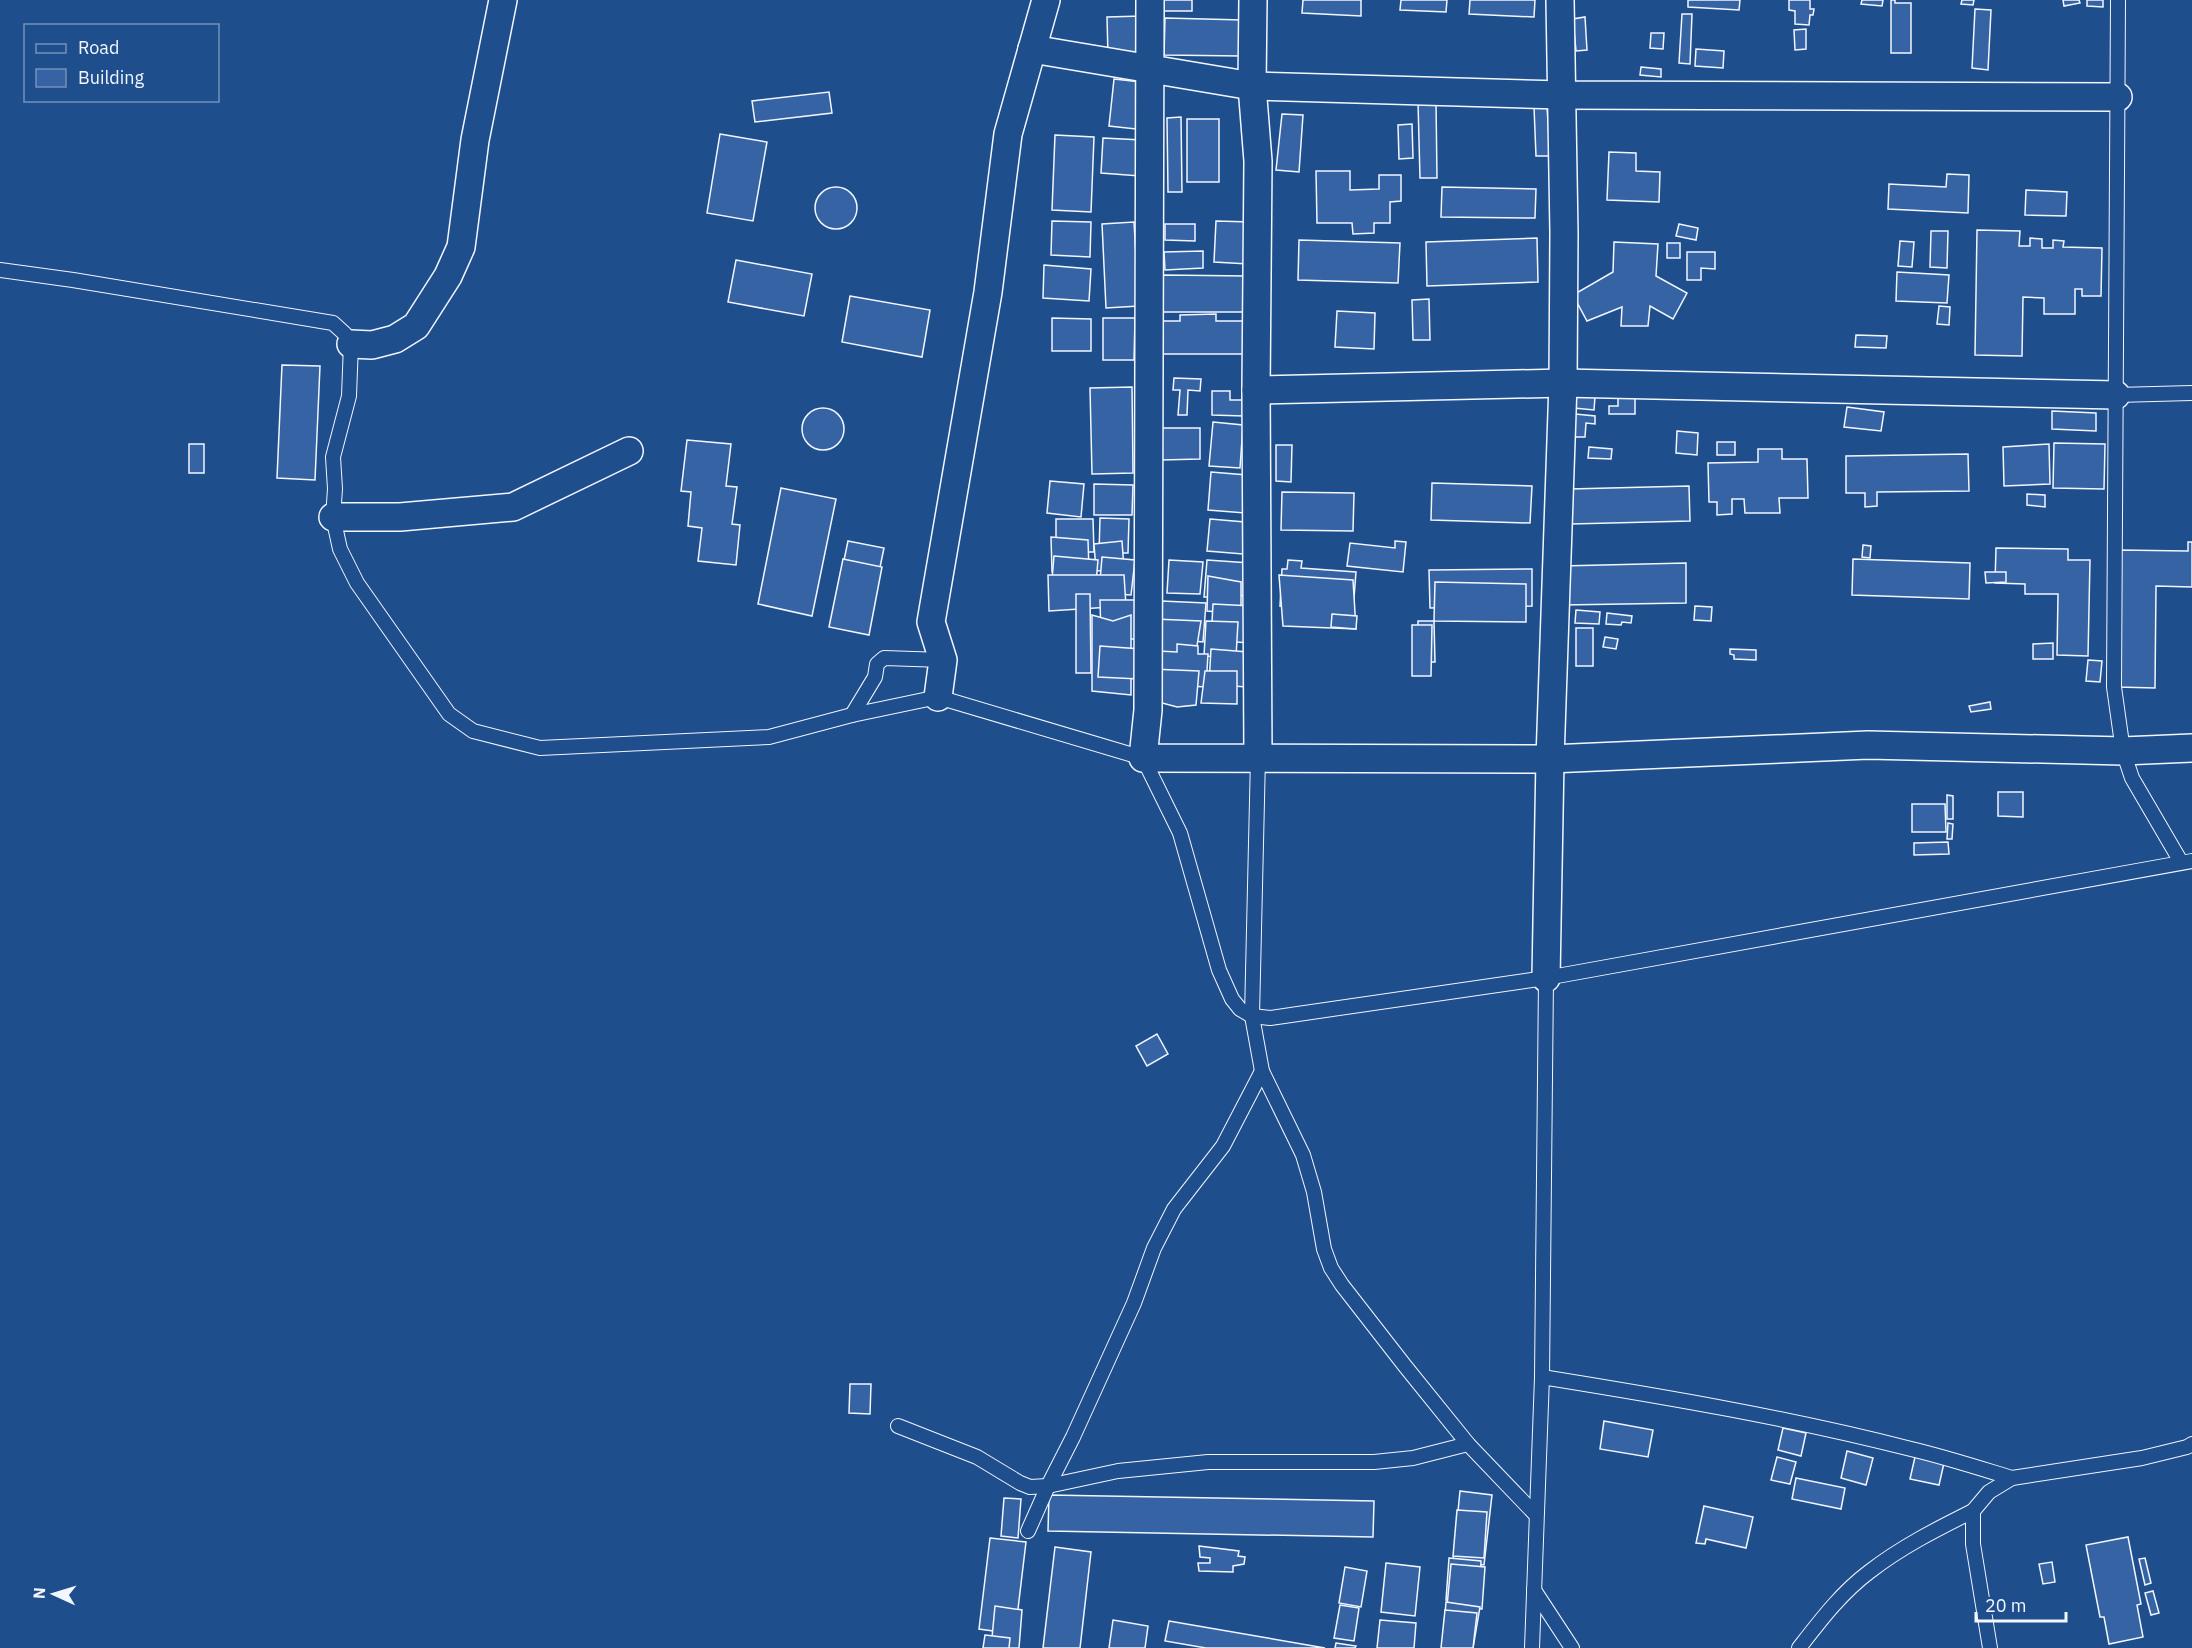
<svg xmlns="http://www.w3.org/2000/svg" width="2192" height="1648" viewBox="0 0 2192 1648" font-family="'IBM Plex Sans',sans-serif">
  <style>
    .building { fill: #3563a3; stroke: #f2f6ff; stroke-width: 1.5 }
    .lines { fill: none; stroke-linecap: round; stroke-linejoin: round }
    .service-casing { stroke: #f2f6ff; stroke-width: 16 }
    .minor-casing { stroke: #f2f6ff; stroke-width: 30 }
    .service { stroke: #1f4e8c; stroke-width: 14 }
    .minor { stroke: #1f4e8c; stroke-width: 27 }
  </style>
  <rect width="100%" height="100%" fill="#1f4e8c"/>
  <!-- building -->
  <g class="building">
    <rect x="1163" y="0" width="29" height="11"/>
    <polygon points="1303,0 1361,0 1361,16 1302,13"/>
    <polygon points="1401,0 1447,0 1446,12 1400,10"/>
    <polygon points="1470,0 1535,0 1534,17 1469,14"/>
    <polygon points="1688,0 1740,0 1739,10 1688,7"/>
    <polygon points="1789,0 1810,0 1810,9 1814,9 1813,15 1810,15 1809,25 1795,24 1795,11 1789,10"/>
    <polygon points="1862,0 1883,0 1882,6 1861,4"/>
    <polygon points="1891,0 1895,0 1895,3 1911,3 1911,53 1891,53"/>
    <polygon points="1962,0 1974,0 1973,5 1961,4"/>
    <polygon points="2063,0 2079,0 2080,3 2064,6"/>
    <polygon points="2087,0 2103,0 2103,7 2087,6"/>
    <polygon points="1975,9 1991,10 1988,70 1972,68"/>
    <polygon points="1682,14 1692,14 1690,64 1679,63"/>
    <polygon points="1142,16 1143,55 1108,56 1107,17"/>
    <polygon points="1585,17 1587,50 1576,51 1573,19"/>
    <polygon points="1165,18 1243,20 1242,56 1164,55"/>
    <polygon points="1806,29 1806,49 1795,50 1794,30"/>
    <polygon points="1651,33 1664,33 1663,49 1650,48"/>
    <polygon points="1696,49 1724,51 1723,68 1695,66"/>
    <polygon points="1641,67 1661,69 1661,77 1640,75"/>
    <polygon points="1114,79 1141,82 1136,129 1109,126"/>
    <polygon points="829,92 832,113 755,122 752,101"/>
    <polygon points="1436,101 1437,178 1420,178 1418,102"/>
    <polygon points="1547,106 1550,156 1536,156 1534,107"/>
    <polygon points="1282,114 1303,115 1299,172 1276,170"/>
    <polygon points="1181,117 1182,192 1168,192 1167,118"/>
    <rect x="1187" y="119" width="32" height="63"/>
    <polygon points="1412,124 1413,158 1399,159 1398,125"/>
    <polygon points="720,134 767,142 753,221 707,213"/>
    <polygon points="1055,135 1094,137 1091,212 1052,210"/>
    <polygon points="1103,138 1142,140 1140,176 1101,173"/>
    <polygon points="1609,152 1636,153 1636,171 1660,172 1659,202 1607,200"/>
    <polygon points="1316,171 1350,171 1350,190 1379,189 1379,175 1401,175 1401,201 1390,202 1390,223 1374,223 1374,233 1353,234 1352,223 1317,223"/>
    <polygon points="1947,174 1969,175 1968,213 1888,209 1889,184 1946,187"/>
    <circle cx="836" cy="208" r="21"/>
    <polygon points="1442,187 1536,189 1535,218 1441,217"/>
    <polygon points="2026,190 2067,192 2066,216 2025,215"/>
    <polygon points="1052,221 1091,222 1090,257 1051,255"/>
    <polygon points="1216,221 1251,222 1248,264 1214,262"/>
    <polygon points="1134,222 1139,306 1106,308 1102,224"/>
    <polygon points="1165,224 1195,224 1195,241 1165,240"/>
    <polygon points="1679,224 1698,228 1696,240 1676,236"/>
    <polygon points="1977,230 2020,231 2019,246 2030,246 2030,238 2042,239 2042,248 2053,248 2053,240 2064,241 2063,247 2102,248 2101,296 2082,296 2082,289 2075,289 2075,314 2044,314 2044,298 2023,297 2022,356 1975,355"/>
    <polygon points="1931,231 1948,231 1947,268 1930,267"/>
    <polygon points="1537,238 1538,282 1427,286 1426,242"/>
    <polygon points="1299,240 1400,243 1398,283 1298,280"/>
    <polygon points="1900,241 1914,242 1912,267 1898,266"/>
    <polygon points="1614,242 1658,244 1656,276 1687,293 1673,319 1650,306 1648,326 1621,326 1622,307 1587,321 1573,295 1613,272"/>
    <rect x="1667" y="243" width="13" height="15"/>
    <polygon points="1203,251 1203,268 1165,270 1164,252"/>
    <polygon points="1687,252 1715,252 1715,269 1701,268 1701,280 1687,280"/>
    <polygon points="736,260 812,274 804,316 728,302"/>
    <polygon points="1044,265 1091,269 1089,301 1043,298"/>
    <polygon points="1897,272 1949,275 1947,303 1896,301"/>
    <polygon points="1163,275 1248,276 1248,312 1163,312"/>
    <polygon points="850,296 930,310 922,357 842,342"/>
    <polygon points="1429,299 1430,340 1413,340 1412,300"/>
    <polygon points="1939,306 1950,307 1949,325 1937,324"/>
    <polygon points="1337,311 1375,313 1374,349 1335,347"/>
    <polygon points="1216,314 1216,321 1246,321 1246,354 1163,354 1163,321 1180,321 1180,315"/>
    <polygon points="1052,318 1091,319 1091,351 1052,351"/>
    <polygon points="1103,318 1135,318 1134,360 1103,360"/>
    <polygon points="1856,335 1887,336 1886,348 1855,347"/>
    <polygon points="282,365 320,366 315,480 277,478"/>
    <polygon points="1174,378 1201,379 1200,391 1188,390 1187,415 1178,415 1180,390 1173,390"/>
    <polygon points="1132,387 1133,473 1092,474 1090,388"/>
    <polygon points="1212,391 1230,391 1230,400 1244,400 1244,416 1212,415"/>
    <polygon points="1618,392 1635,392 1635,414 1609,414 1609,406 1618,406"/>
    <polygon points="1575,395 1595,397 1594,410 1574,408"/>
    <polygon points="1847,407 1884,412 1881,431 1844,427"/>
    <circle cx="823" cy="429" r="21"/>
    <polygon points="2052,411 2096,413 2096,431 2052,429"/>
    <polygon points="1575,414 1595,416 1595,424 1586,423 1585,437 1573,437"/>
    <polygon points="1213,422 1243,425 1240,468 1209,466"/>
    <polygon points="1161,428 1200,428 1200,459 1161,460"/>
    <polygon points="1677,431 1698,433 1697,455 1676,453"/>
    <polygon points="687,440 731,444 726,486 737,487 732,524 740,525 736,565 698,561 702,528 688,526 691,492 681,491"/>
    <rect x="1717" y="442" width="18" height="13"/>
    <polygon points="2054,443 2105,444 2104,489 2053,488"/>
    <rect x="189" y="444" width="15" height="29"/>
    <polygon points="2049,444 2050,484 2004,486 2003,447"/>
    <polygon points="1276,445 1292,445 1291,482 1276,481"/>
    <polygon points="1589,447 1612,449 1611,459 1588,458"/>
    <polygon points="1758,449 1782,449 1782,459 1807,459 1808,498 1779,498 1780,513 1745,513 1744,499 1732,499 1732,514 1717,515 1717,502 1709,502 1708,463 1758,462"/>
    <polygon points="1968,454 1969,491 1877,492 1877,506 1865,507 1865,493 1846,493 1846,456"/>
    <polygon points="1211,472 1247,475 1245,513 1208,510"/>
    <polygon points="1050,481 1084,484 1081,517 1047,513"/>
    <polygon points="1432,483 1532,486 1530,523 1431,520"/>
    <polygon points="1094,484 1133,485 1132,515 1094,515"/>
    <polygon points="1689,486 1690,521 1571,524 1570,489"/>
    <polygon points="781,488 836,499 812,616 758,604"/>
    <polygon points="1282,492 1354,493 1353,531 1281,530"/>
    <polygon points="2027,494 2045,495 2045,507 2027,505"/>
    <polygon points="1100,518 1129,519 1128,553 1099,553"/>
    <polygon points="1056,519 1093,519 1094,552 1056,552"/>
    <polygon points="1210,519 1245,522 1243,554 1207,551"/>
    <polygon points="1051,537 1088,540 1089,571 1052,572"/>
    <polygon points="848,541 884,548 868,625 832,618"/>
    <polygon points="1122,541 1124,569 1096,571 1094,544"/>
    <polygon points="1395,541 1406,542 1403,572 1347,566 1350,543 1395,548"/>
    <polygon points="2188,542 2192,542 2192,587 2156,586 2155,688 2117,687 2119,550 2188,551"/>
    <polygon points="1863,545 1871,546 1870,558 1862,557"/>
    <polygon points="1996,548 2068,549 2068,560 2090,560 2088,656 2057,655 2058,594 2025,594 2025,584 1995,583"/>
    <polygon points="1054,556 1098,560 1095,595 1051,591"/>
    <polygon points="1102,557 1135,560 1131,595 1099,593"/>
    <polygon points="843,559 882,567 869,635 829,627"/>
    <polygon points="1853,559 1970,563 1969,599 1852,595"/>
    <polygon points="1169,560 1203,562 1200,594 1167,593"/>
    <polygon points="1207,560 1250,563 1247,596 1215,593 1215,597 1204,597"/>
    <polygon points="1288,560 1302,561 1301,568 1356,572 1353,611 1280,606 1282,569 1287,569"/>
    <polygon points="1686,563 1686,603 1562,605 1561,566"/>
    <polygon points="1532,569 1532,606 1430,608 1429,570"/>
    <polygon points="1985,572 2006,572 2006,582 1986,583"/>
    <polygon points="1048,575 1124,575 1126,606 1049,611"/>
    <polygon points="1279,575 1353,580 1356,629 1283,626"/>
    <polygon points="1208,576 1241,582 1241,614 1207,611"/>
    <polygon points="1435,582 1526,584 1526,622 1434,621"/>
    <polygon points="1076,594 1090,594 1091,673 1076,673"/>
    <polygon points="1100,600 1139,600 1139,639 1101,639"/>
    <polygon points="1161,601 1206,603 1203,642 1158,638"/>
    <polygon points="1213,604 1252,606 1249,643 1211,640"/>
    <polygon points="1695,606 1712,607 1711,621 1694,620"/>
    <polygon points="1576,610 1600,612 1599,624 1575,623"/>
    <polygon points="1607,613 1632,616 1631,623 1622,622 1621,625 1606,624"/>
    <polygon points="1332,614 1357,616 1356,629 1331,627"/>
    <polygon points="1092,615 1113,621 1131,615 1131,695 1092,691"/>
    <polygon points="1154,619 1201,621 1195,658 1158,657"/>
    <polygon points="1206,621 1238,622 1236,657 1204,656"/>
    <polygon points="1418,621 1434,621 1435,662 1418,662"/>
    <polygon points="1412,625 1432,625 1431,676 1412,676"/>
    <rect x="1576" y="628" width="17" height="38"/>
    <polygon points="1605,637 1618,639 1616,649 1603,647"/>
    <polygon points="2053,643 2053,659 2033,659 2033,644"/>
    <polygon points="1177,644 1198,646 1198,654 1208,654 1206,687 1156,684 1158,651 1177,652"/>
    <polygon points="1100,646 1141,649 1139,679 1098,677"/>
    <polygon points="1211,649 1248,652 1246,687 1209,684"/>
    <polygon points="1730,649 1756,650 1756,660 1734,659 1734,655 1730,654"/>
    <polygon points="2088,660 2102,661 2100,682 2086,681"/>
    <polygon points="1151,669 1199,671 1196,705 1177,707 1151,700"/>
    <polygon points="1205,671 1237,671 1237,704 1201,703"/>
    <polygon points="1990,702 1991,709 1971,712 1969,706"/>
    <polygon points="1998,792 2023,792 2023,817 1998,816"/>
    <polygon points="1947,795 1953,796 1953,819 1947,819"/>
    <polygon points="1912,804 1945,804 1946,832 1912,832"/>
    <polygon points="1948,823 1953,824 1952,839 1947,839"/>
    <polygon points="1948,842 1949,854 1914,855 1914,843"/>
    <polygon points="1157,1034 1168,1054 1147,1066 1136,1046"/>
    <polygon points="850,1384 871,1384 870,1414 849,1413"/>
    <polygon points="1604,1421 1653,1430 1648,1457 1600,1449"/>
    <polygon points="1783,1428 1806,1433 1801,1456 1778,1450"/>
    <polygon points="1847,1451 1873,1458 1866,1485 1841,1478"/>
    <polygon points="1777,1457 1796,1462 1790,1484 1771,1480"/>
    <polygon points="1915,1457 1944,1463 1939,1485 1910,1479"/>
    <polygon points="1796,1478 1845,1488 1841,1509 1792,1499"/>
    <polygon points="1460,1491 1492,1495 1484,1565 1453,1561"/>
    <polygon points="1049,1495 1374,1501 1373,1537 1048,1531"/>
    <polygon points="1004,1498 1021,1499 1018,1538 1001,1536"/>
    <polygon points="1704,1506 1753,1517 1746,1548 1706,1539 1705,1544 1696,1543"/>
    <polygon points="1457,1510 1487,1512 1484,1558 1453,1556"/>
    <polygon points="2128,1537 2141,1604 2137,1605 2143,1637 2109,1644 2104,1617 2100,1617 2086,1545"/>
    <polygon points="990,1538 1026,1542 1015,1634 979,1629"/>
    <polygon points="1199,1546 1239,1551 1238,1556 1245,1557 1244,1564 1233,1566 1233,1572 1199,1571 1198,1563 1210,1563 1210,1558 1200,1557"/>
    <polygon points="1055,1547 1091,1552 1080,1648 1043,1648"/>
    <polygon points="1449,1558 1481,1561 1480,1584 1472,1583 1468,1601 1446,1600"/>
    <polygon points="2145,1558 2151,1583 2145,1585 2139,1559"/>
    <polygon points="2052,1562 2055,1582 2043,1584 2039,1564"/>
    <polygon points="1386,1563 1420,1567 1415,1616 1381,1612"/>
    <polygon points="1451,1564 1485,1567 1482,1609 1447,1606"/>
    <polygon points="1345,1567 1367,1571 1361,1607 1339,1603"/>
    <polygon points="2153,1591 2159,1613 2151,1615 2145,1593"/>
    <polygon points="1446,1602 1480,1607 1473,1648 1442,1648"/>
    <polygon points="1340,1605 1359,1608 1354,1641 1334,1638"/>
    <polygon points="995,1606 1022,1610 1019,1648 991,1648"/>
    <polygon points="1445,1610 1477,1613 1473,1648 1441,1648"/>
    <polygon points="1113,1620 1148,1626 1145,1648 1109,1648"/>
    <polygon points="1380,1620 1416,1623 1414,1648 1377,1648"/>
    <polygon points="1169,1621 1325,1648 1206,1648 1165,1641"/>
    <polygon points="985,1635 1010,1638 1009,1648 983,1648"/>
    <polygon points="1336,1643 1356,1646 1355,1648 1335,1648"/>
  </g>
  <g class="lines">
    <!-- service casing -->
    <g class="service-casing">
      <g id="service">
        <polyline points="2118,0 2114,687 2123,751 2132,778 2181,862"/>
        <polyline points="0,270 73,280 333,323 345,334 351,344 349,396 333,457 335,489 333,517 340,549 357,583 449,714 473,731 540,748 769,737 852,715 938,697 1143,758 1180,833 1219,970 1232,999 1240,1009 1252,1016 1270,1018 1291,1015 1546,978 2192,861"/>
        <polyline points="2116,395 2192,393"/>
        <polyline points="852,715 875,677 877,664 884,658 943,660"/>
        <polyline points="1258,757 1252,1016 1262,1071 1303,1155 1314,1192 1324,1249 1331,1268 1342,1285 1405,1366 1468,1444 1536,1515"/>
        <path d="M 1542,1377 C 1666,1397 1790,1418 1911,1449 C 1945,1457 1979,1468 2012,1478"/>
        <polyline points="898,1426 977,1457 1020,1483 1030,1487 1048,1486 1118,1471 1208,1462 1374,1462 1413,1458 1468,1444"/>
        <polyline points="1028,1531 1048,1486 1073,1437 1134,1303 1154,1248 1174,1209 1223,1146 1262,1071"/>
        <polyline points="1534,1590 1572,1648"/>
        <polyline points="1532,1648 1542,1377 1546,978"/>
        <path d="M 1799,1648 C 1820,1621 1841,1593 1869,1572 C 1901,1547 1937,1529 1973,1511"/>
        <polyline points="1990,1648 1973,1544 1973,1511 1989,1492 2012,1478 2142,1458 2187,1447 2192,1444"/>
      </g>
    </g>
    <!-- minor casing -->
    <g class="minor-casing">
      <g id="minor">
        <polyline points="1150,0 1148,710 1143,758 1550,759 1868,745 2123,751 2192,748"/>
        <polyline points="1253,0 1252,86 1258,161 1256,390 1258,757"/>
        <polyline points="1032,49 1252,86 1562,95 2118,97"/>
        <polyline points="351,344 372,345 395,339 416,326 448,276 461,247 475,140 503,0"/>
        <polyline points="1256,390 1563,383 2116,395"/>
        <polyline points="333,517 400,517 513,507 629,451"/>
        <polyline points="938,697 943,660 931,622 988,292 1008,134 1046,0"/>
        <polyline points="1546,978 1550,759 1563,383 1564,233 1560,0"/>
      </g>
    </g>
    <!-- service -->
    <use href="#service" class="service"/>
    <!-- minor -->
    <use href="#minor" class="minor"/>
  </g>
  <!-- legend -->
  <rect x="24" y="24" width="195" height="78" fill="#1f4e8c" stroke="#7391ba" stroke-width="1.5"/>
  <rect x="36" y="44" width="30" height="9" fill="#1f4e8c" stroke="#7391ba" stroke-width="1.5"/>
  <text x="78" y="54" font-size="18" fill="#f2f6ff">Road</text>
  <rect x="36" y="69" width="30" height="18" fill="#3563a3" stroke="#7391ba" stroke-width="1.5"/>
  <text x="78" y="84" font-size="18" fill="#f2f6ff">Building</text>
  <!-- north arrow -->
  <g transform="translate(54 1594) rotate(274)" stroke="#1f4e8c" stroke-width="4.5" paint-order="stroke">
  <path d="M0-4.5L10 22L0 15L-10 22Z" fill="#f2f6ff"/>
  <text y="-9" font-size="16" font-weight="bold" text-anchor="middle" fill="#f2f6ff">N</text>
  </g>
  <!-- scale -->
  <path d="M1976 1612v9h90v-9" fill="none" stroke="#f2f6ff" stroke-width="3"/>
  <text x="1985" y="1612" font-size="18" fill="#f2f6ff" stroke="#1f4e8c" stroke-width="4.5" paint-order="stroke">20 m</text>
</svg>
